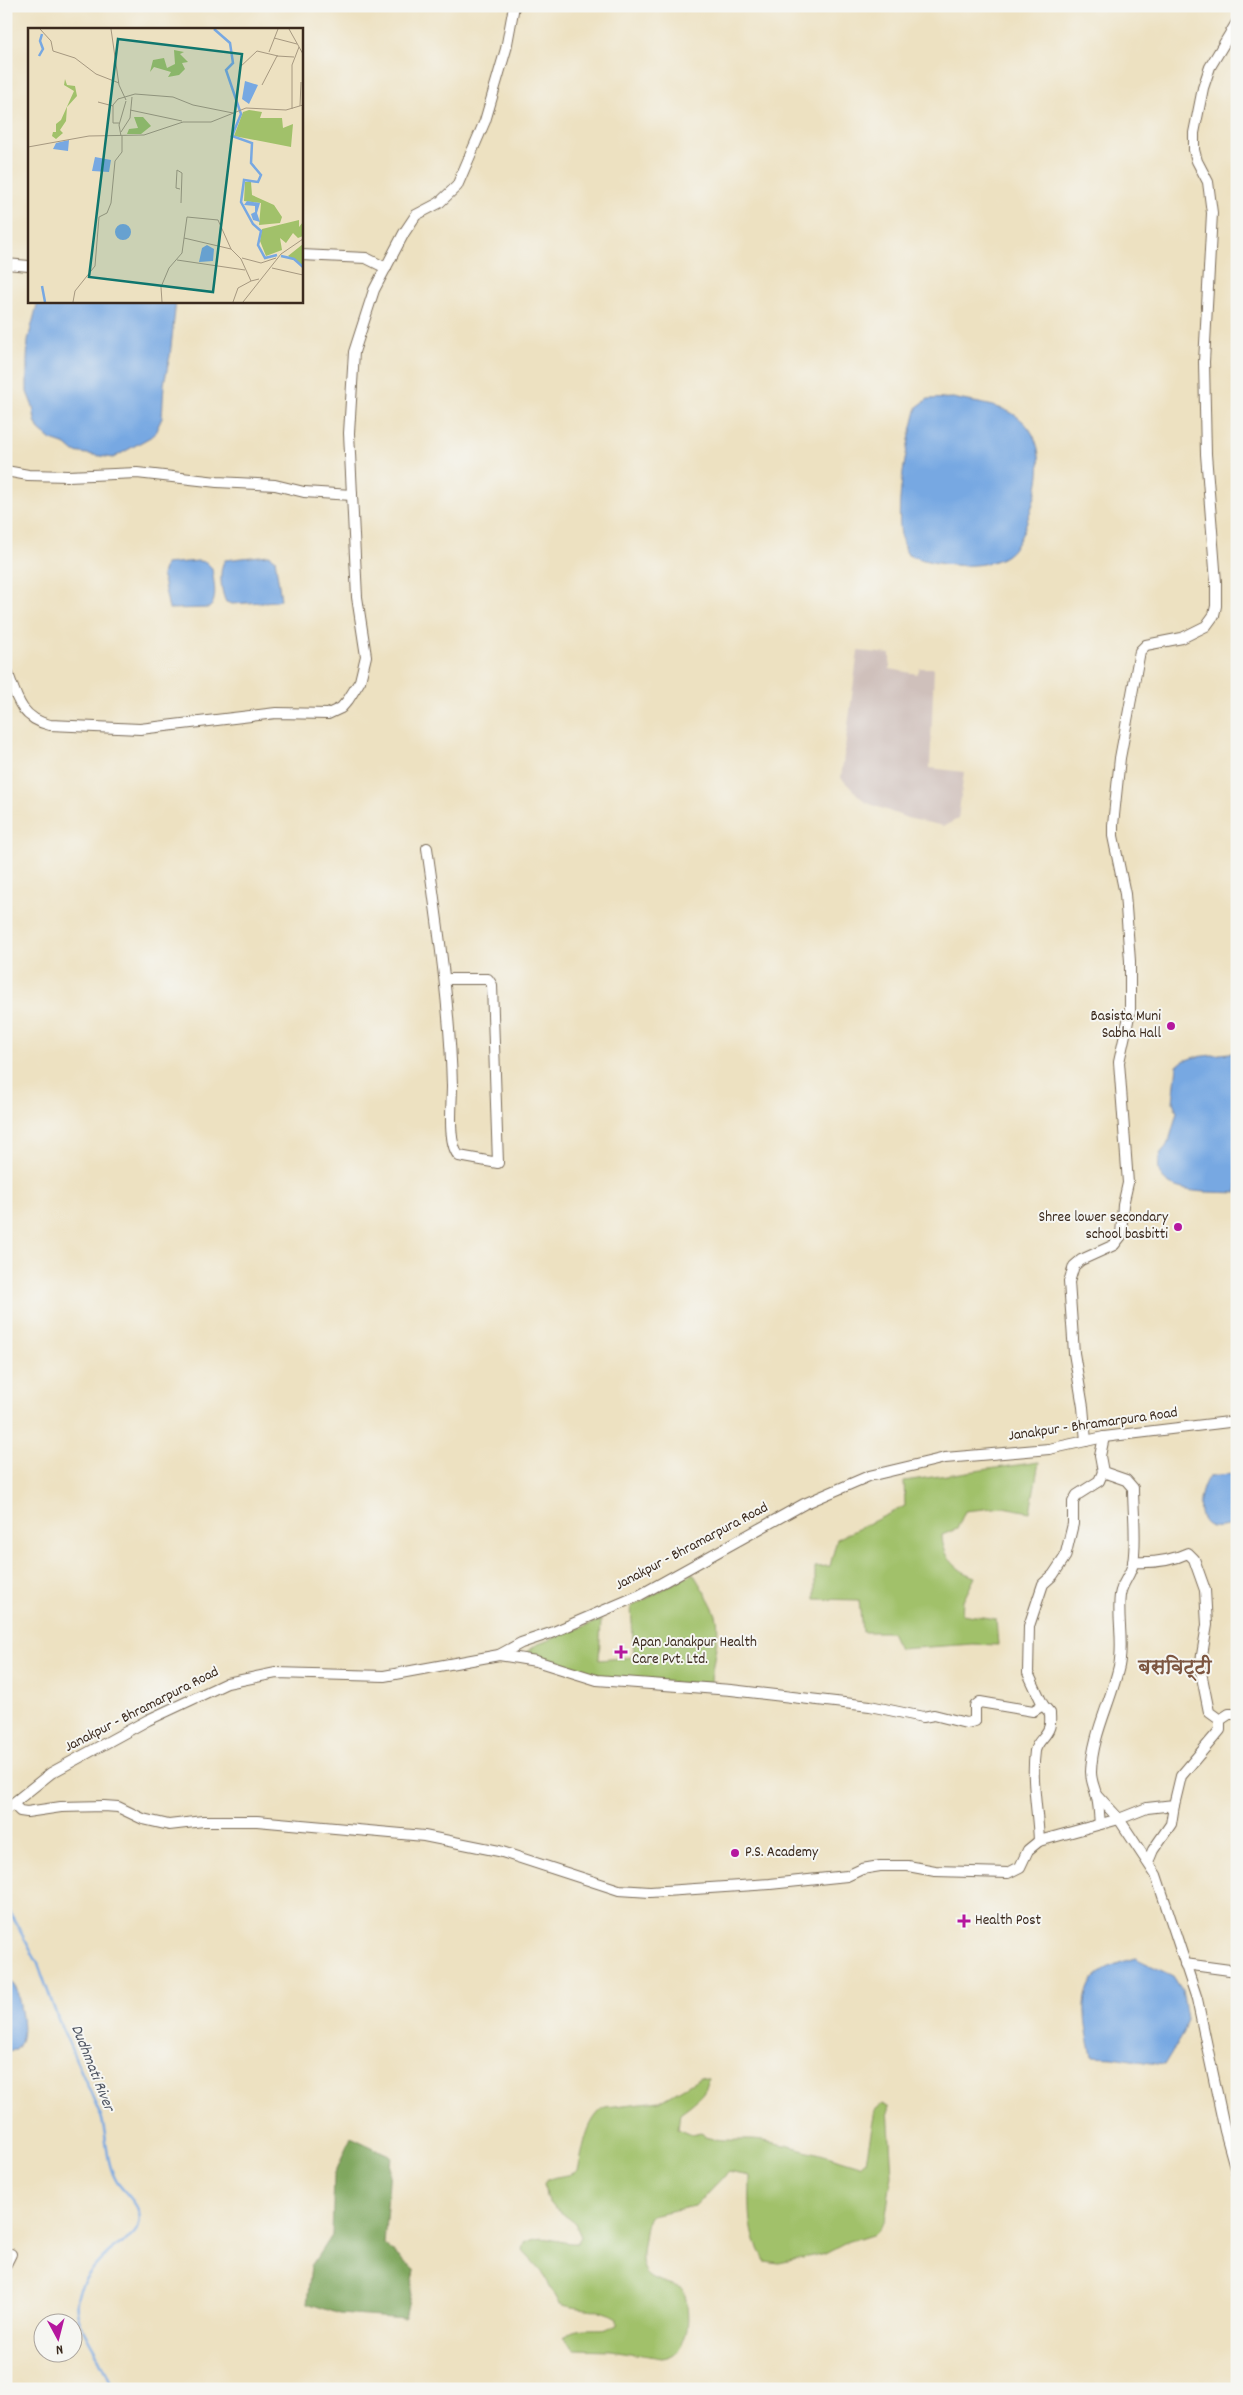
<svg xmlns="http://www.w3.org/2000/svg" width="1243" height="2395" viewBox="0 0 1243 2395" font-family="Dekko,'Playpen Sans Deva',sans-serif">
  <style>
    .industrial { fill: #cfc0bb }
    .green { fill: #a1c16a; stroke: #6e7644 }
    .forest { fill: #80a75e; stroke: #5e683e }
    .water { fill: #77a8e2; stroke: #596980 }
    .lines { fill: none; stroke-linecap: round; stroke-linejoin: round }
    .stream { stroke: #77a8e2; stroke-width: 2.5 }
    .minor-casing { stroke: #796a57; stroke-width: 12 }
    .minor { stroke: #fff; stroke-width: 10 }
    .poi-dot { fill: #b5179e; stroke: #f6f6f2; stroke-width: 2 }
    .labels { text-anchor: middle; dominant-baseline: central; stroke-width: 4; stroke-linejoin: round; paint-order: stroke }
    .poi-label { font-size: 15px; fill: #3b2a1e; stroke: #f6f6f2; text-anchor: start }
    .street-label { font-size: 15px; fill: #3b2a1e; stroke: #f6f6f2 }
    .water-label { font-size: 16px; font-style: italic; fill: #505663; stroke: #f6f6f2 }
    .district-label { font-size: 20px; font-weight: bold; fill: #7c5540; stroke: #f6f6f2 }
    .inset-river { fill: none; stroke: #77a8e2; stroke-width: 2.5 }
    .inset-road { fill: none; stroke: #a69880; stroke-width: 1 }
    .view { fill: #0f766e; fill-opacity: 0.15; stroke: #0f766e; stroke-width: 2.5 }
    .inset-edge { fill: none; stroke: #3b2a1e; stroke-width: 2.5 }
  </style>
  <rect width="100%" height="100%" fill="#f6f6f2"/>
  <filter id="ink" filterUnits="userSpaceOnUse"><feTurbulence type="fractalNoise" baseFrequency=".02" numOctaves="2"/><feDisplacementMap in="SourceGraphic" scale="10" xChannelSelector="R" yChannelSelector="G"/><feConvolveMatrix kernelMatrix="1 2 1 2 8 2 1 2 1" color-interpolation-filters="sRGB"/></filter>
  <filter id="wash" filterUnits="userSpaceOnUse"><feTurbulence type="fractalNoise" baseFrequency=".0096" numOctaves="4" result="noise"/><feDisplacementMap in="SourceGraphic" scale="20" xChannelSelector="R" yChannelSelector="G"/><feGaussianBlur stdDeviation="1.12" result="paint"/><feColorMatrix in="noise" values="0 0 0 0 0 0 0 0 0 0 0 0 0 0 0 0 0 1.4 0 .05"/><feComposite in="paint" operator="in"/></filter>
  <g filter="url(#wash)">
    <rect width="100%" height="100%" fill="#ede1c1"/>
    <!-- industrial -->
    <polygon class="industrial" points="858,651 890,654 890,669 917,674 920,668 934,668 930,768 964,772 958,819 944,826 907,818 865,802 841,778"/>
    <!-- green -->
    <g class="green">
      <path d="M 1039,1462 L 1030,1512 L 1003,1507 L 965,1511 L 957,1529 L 942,1535 C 942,1555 956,1571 975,1577 L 963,1601 L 962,1614 L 996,1619 L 998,1645 L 973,1644 L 899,1649 L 891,1632 L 862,1632 L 859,1600 L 815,1599 L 815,1567 L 830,1566 L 837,1539 L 905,1506 L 904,1481 Z"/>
      <path d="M 693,1573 C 701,1587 711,1601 716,1615 C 722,1631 711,1665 711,1683 L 668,1683 L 599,1677 L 522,1656 L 536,1645 L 601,1620 L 599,1660 L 634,1657 L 631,1607 Z"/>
      <path d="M 701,2077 L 709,2079 C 705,2096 692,2104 680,2113 L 678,2128 L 692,2134 L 702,2132 L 705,2137 C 724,2143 744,2138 763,2141 C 796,2146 828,2156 860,2166 L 866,2161 L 875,2110 L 882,2104 L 888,2107 L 892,2175 L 885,2221 L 875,2233 L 847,2242 L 826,2253 L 779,2263 L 765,2261 C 747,2235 750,2206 750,2176 L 728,2172 L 695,2206 L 651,2215 C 645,2224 645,2234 643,2245 C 637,2280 655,2278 683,2289 C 691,2310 692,2356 662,2358 L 610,2350 L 574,2349 L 563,2338 C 577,2322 601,2334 617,2325 L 617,2318 C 600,2307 580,2311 560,2304 L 542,2272 L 522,2250 L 524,2243 C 547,2232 555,2244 577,2243 L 581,2237 L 575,2223 L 550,2204 L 546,2197 L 544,2183 C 554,2173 568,2179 578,2170 C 584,2148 585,2121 605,2107 L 660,2101 Z"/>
    </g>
    <!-- forest -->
    <polygon class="forest" points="351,2137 391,2156 384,2244 415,2271 405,2319 340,2314 307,2303 311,2266 332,2234 334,2176"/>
    <!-- water -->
    <g class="water">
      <polygon points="38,301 176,301 170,356 164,384 162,418 154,435 113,458 74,452 66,445 51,440 39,430 35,421 33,407 27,392 27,360 28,340"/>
      <path d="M 953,398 C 974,403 1002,404 1019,418 C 1051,443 1039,489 1027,521 C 1023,534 1015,552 1002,558 C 976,571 934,565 908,555 C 888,526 908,440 917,407 L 928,399 Z"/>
      <path d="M 269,555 L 275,559 L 281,599 L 277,601 L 232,604 L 226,602 C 221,593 218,569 225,560 Z"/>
      <path d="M 198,561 L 206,562 L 212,568 C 213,579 219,600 209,608 L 169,609 L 162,575 L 165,564 Z"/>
      <path d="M 1237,1052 L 1237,1193 C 1211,1191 1148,1198 1160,1155 C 1161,1151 1165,1149 1167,1145 C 1172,1135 1174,1122 1177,1112 L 1173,1102 L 1177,1066 L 1183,1061 L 1195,1057 Z"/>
      <path d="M 1230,1474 L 1234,1476 L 1237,1522 C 1232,1526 1227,1526 1221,1527 C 1191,1532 1198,1491 1209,1476 Z"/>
      <path d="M 1135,1958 L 1173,1976 L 1182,1990 L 1187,2020 L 1182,2035 L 1164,2065 L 1112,2057 L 1092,2056 C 1087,2031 1077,1997 1096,1976 C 1106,1966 1122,1962 1135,1958 Z"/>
      <path d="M 6,1980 L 13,1984 L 17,1990 C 20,2007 29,2036 16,2050 L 6,2051 Z"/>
    </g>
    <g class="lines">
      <!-- stream -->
      <path class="stream" d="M 6,1905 L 38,1964 L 58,2019 L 101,2116 C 108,2138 105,2162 117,2182 C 126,2195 144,2207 139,2224 C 135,2239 119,2243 109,2252 C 45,2311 92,2327 113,2389"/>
    </g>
  </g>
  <g filter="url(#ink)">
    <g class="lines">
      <!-- minor casing -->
      <g class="minor-casing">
        <g id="minor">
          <polyline points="301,255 366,258 386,268"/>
          <polyline points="6,264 29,266"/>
          <polyline points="6,471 28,475 68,476 137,473 217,482 275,485 304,492 352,495"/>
          <path d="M 6,668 C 16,695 19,718 50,725 L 140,729 L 276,713 L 328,714 L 341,708 L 348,700 L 360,681 L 366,656 L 357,597 L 349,433 L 354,352 L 374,290 L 404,233 L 416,215 L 439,203 L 457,186 L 485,121 L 506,49 L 514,6"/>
          <path d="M 427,848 C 438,927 450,1006 452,1086 C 452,1104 447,1144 459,1156 L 498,1163 L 492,985 L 488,979 L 445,979"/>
          <polyline points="1086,1441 1083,1407 1074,1353 1069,1282 1074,1266 1081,1260 1114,1245 1121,1236 1123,1205 1128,1183 1119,1062 1130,1012 1130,961 1125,894 1113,836 1113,825 1120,758 1140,651 1146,645 1182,638 1206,626 1214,615 1216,606 1216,582 1206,454 1204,362 1212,213 1208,182 1197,161 1194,150 1194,133 1203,88 1210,67 1237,22"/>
          <polyline points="499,1655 536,1661 597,1680 731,1690 870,1706 923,1717 934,1715 966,1723 975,1721 975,1706 980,1702 1033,1711 1043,1705"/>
          <polyline points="1220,1720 1229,1714 1237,1714"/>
          <polyline points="1097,1795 1119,1819 1156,1875 1197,1999 1225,2131 1237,2174"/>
          <path d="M 14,1805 L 20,1811 L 27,1812 L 61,1807 L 104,1806 L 118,1807 L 143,1819 L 169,1825 L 203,1821 L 257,1821 L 424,1836 L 499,1851 L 619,1890 L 650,1892 L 770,1884 L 847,1876 L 862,1869 L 880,1866 L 908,1866 L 935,1871 L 1008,1873 L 1020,1867 L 1028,1850 L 1039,1841 L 1119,1819 L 1147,1808 L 1174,1805 L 1181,1776 L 1220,1730 L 1220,1720 L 1209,1712 L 1200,1667 L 1207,1625 L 1205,1590 L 1194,1559 L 1188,1553 C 1171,1561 1151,1563 1133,1562"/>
          <polyline points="6,1809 51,1773 148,1720 227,1683 276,1673 384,1676 499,1655 521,1643 551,1633 640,1595 804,1504 869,1476 945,1458 1049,1449 1104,1437 1237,1421"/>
          <path d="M 1100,1824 C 1099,1815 1099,1803 1096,1794 C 1094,1786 1091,1781 1091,1772 C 1092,1735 1111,1702 1119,1666 C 1124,1642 1117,1618 1120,1595 C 1122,1582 1131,1575 1133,1563 C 1137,1539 1133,1512 1133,1488 L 1126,1480 L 1103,1472 L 1100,1456 L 1104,1437"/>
          <path d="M 1039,1841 C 1038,1812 1031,1781 1035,1751 C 1037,1741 1046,1737 1049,1728 C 1051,1724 1050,1717 1050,1713 L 1043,1705 L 1028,1673 L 1029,1626 L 1043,1584 L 1053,1575 L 1065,1557 L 1073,1524 L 1073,1502 L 1077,1495 L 1099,1481 L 1103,1472"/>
          <polyline points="1148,1862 1153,1850 1171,1824 1174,1805"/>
          <polyline points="1185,1964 1237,1971"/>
          <polyline points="6,2264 11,2254"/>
        </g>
      </g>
      <!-- minor -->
      <use href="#minor" class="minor"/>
    </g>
  </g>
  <!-- markers -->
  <g class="poi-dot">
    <circle cx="1171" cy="1026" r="5"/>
    <circle cx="1178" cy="1227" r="5"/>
    <path d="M618.5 1644.5h5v5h5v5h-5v5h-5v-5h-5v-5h5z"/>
    <circle cx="735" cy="1853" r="5"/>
    <path d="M961.5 1913.5h5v5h5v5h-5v5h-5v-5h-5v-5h5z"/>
  </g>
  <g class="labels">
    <!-- poi labels -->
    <g class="poi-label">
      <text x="1161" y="1017" text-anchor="end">Basista Muni<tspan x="1161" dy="17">Sabha Hall</tspan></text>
      <text x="1168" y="1218" text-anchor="end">Shree lower secondary<tspan x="1168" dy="17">school basbitti</tspan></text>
      <text x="632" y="1643">Apan Janakpur Health<tspan x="632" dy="17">Care Pvt. Ltd.</tspan></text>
      <text x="745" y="1853">P.S. Academy</text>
      <text x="975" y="1921">Health Post</text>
    </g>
    <!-- street labels -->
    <g class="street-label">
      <text transform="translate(1093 1425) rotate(-8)">Janakpur - Bhramarpura Road</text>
      <text transform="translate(692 1547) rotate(-28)">Janakpur - Bhramarpura Road</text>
      <text transform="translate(142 1710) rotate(-27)">Janakpur - Bhramarpura Road</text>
    </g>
    <!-- water labels -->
    <g class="water-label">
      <text transform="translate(92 2068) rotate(68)">Dudhmati River</text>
    </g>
    <!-- district labels -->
    <g class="district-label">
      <text x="1175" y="1669">बसविट्टी</text>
    </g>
  </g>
  <!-- overview -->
  <g transform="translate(28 28)">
    <rect width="275" height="275" fill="#ede1c1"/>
    <path d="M 146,22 L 156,24 L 152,26 L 160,34 L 154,35 L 157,41 L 151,47 L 140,49 L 143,44 L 126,39 L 122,44 L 125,32 L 136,30 L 139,40 L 147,36 ZM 37,51 L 39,57 L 47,58 L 49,68 L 39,79 L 38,93 L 32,102 L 35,105 L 28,111 L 24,108 L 25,104 L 28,104 L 28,96 L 33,92 L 46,63 L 36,57 ZM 221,82 L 234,84 L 232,90 L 254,90 L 255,100 L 265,96 L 263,119 L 206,108 L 215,84 ZM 106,89 L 115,89 L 123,98 L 113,106 L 99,106 L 101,101 L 110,100 ZM 217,154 L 223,154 L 224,167 L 246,177 L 254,189 L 252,195 L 231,197 L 233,175 L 216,173 ZM 271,192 L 271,199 L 275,194 L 275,208 L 270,210 L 265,205 L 258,215 L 252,210 L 254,222 L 238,228 L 232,213 L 234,201 ZM 275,216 L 275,238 L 260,228 Z" fill="#a1c16a"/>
    <path d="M 217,53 L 230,57 L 221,76 L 214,71 ZM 41,112 L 40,123 L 25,121 L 28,115 ZM 67,129 L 83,132 L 81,144 L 64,143 ZM 219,173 L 232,175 L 229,185 L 232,194 L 225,192 L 223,186 L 227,184 L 227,178 L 216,177 ZM87 204a8 8 0 1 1 16 0a8 8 0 1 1-16 0ZM 179,217 L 186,221 L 185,233 L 171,234 L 174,220 Z" fill="#77a8e2"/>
    <path class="inset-river" d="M 186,1 L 202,15 L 205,35 L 198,42 L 213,86 L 204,108 L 224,115 L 223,135 L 233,147 L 230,154 L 216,152 L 213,174 L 225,196 L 233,203 L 230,217 L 237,230 L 249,227M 11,28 L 15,21 L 12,13 L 14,6M 253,228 L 266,231 L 275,239M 14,258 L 17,274"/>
    <path class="inset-road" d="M 12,1 L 23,13 L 25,23 L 47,30 L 68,46 L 91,55M 83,1 L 91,57 L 98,72M 261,1 L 275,26M 246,10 L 269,16M 241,24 L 250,1M 211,40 L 229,23 L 250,28M 234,57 L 249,28 L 266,29M 70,74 L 85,78M 272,78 L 273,54M 264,81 L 264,37 L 271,19M 102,82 L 154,93M 91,95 L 85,95 L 85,77 L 90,71 L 107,66 L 145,69 L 165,77 L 205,85M 93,104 L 102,90 L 104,69M 93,108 L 91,97 L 98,73M 0,119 L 61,108 L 116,107 L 155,94 L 183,94 L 218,80 L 258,82 L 275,77M 149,142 L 154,145 L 153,175M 149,142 L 148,160 L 152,161M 156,210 L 203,221 L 213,231 L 223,253 L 231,251M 214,230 L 233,235 L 248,230M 149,232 L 217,242M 244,240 L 275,247M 45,274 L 47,263 L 67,238 L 71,189 L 79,185 L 83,175 L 87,133 L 94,124 L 94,108M 134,274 L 133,259 L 141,240 L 154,225 L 159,189 L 190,192 L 203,221M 205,274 L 210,260 L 223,253M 215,274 L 253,226 L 275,211"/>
    <path class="view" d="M 90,11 L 214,26 L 185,264 L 61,249 Z"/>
    <rect width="275" height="275" class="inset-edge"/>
  </g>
  <!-- margin -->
  <rect width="1243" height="2395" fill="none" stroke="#f6f6f2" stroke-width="25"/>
  <!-- north arrow -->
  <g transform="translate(58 2338) rotate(173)"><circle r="24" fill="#f6f6f2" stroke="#aba49d"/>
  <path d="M0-4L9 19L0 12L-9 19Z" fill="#b5179e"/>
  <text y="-8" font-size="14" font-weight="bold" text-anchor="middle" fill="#3b2a1e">N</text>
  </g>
</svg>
